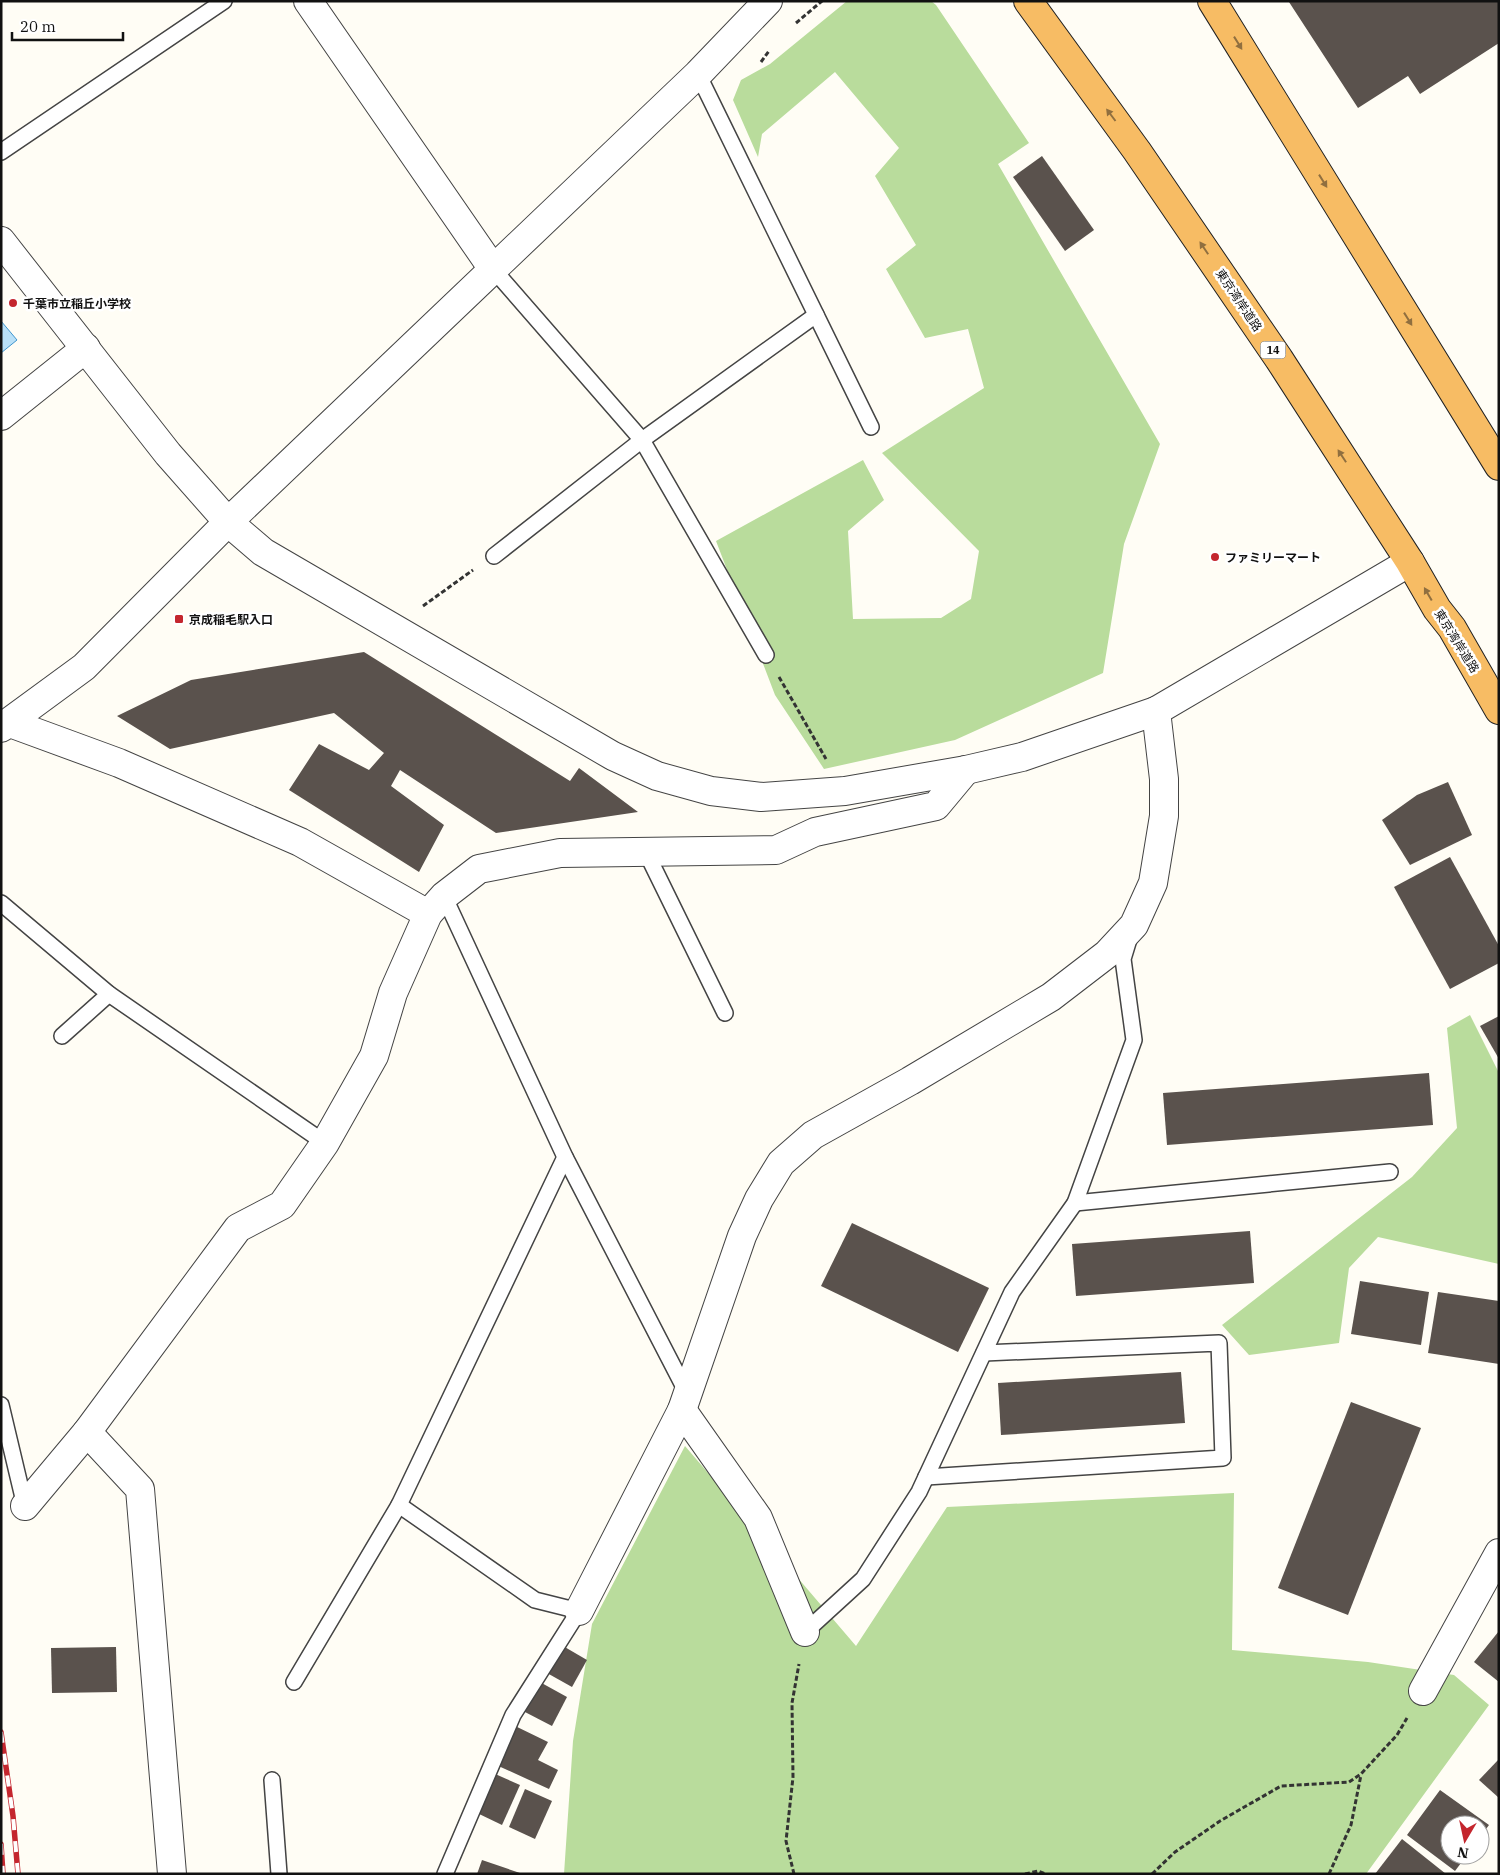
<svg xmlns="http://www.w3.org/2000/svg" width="1500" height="1875" viewBox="0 0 1500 1875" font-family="'IBM Plex Serif','Noto Sans JP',serif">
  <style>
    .forest { fill: #b9dc9c }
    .water { fill: #b9e0f7; stroke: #3f96cf }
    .building { fill: #5a524d }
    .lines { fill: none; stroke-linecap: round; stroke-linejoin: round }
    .service-casing { stroke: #444; stroke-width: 18 }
    .minor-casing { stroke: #444; stroke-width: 30 }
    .tertiary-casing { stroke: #444; stroke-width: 30 }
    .trunk-casing { stroke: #222; stroke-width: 30 }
    .path { stroke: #333; stroke-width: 3; stroke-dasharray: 5 2.5; stroke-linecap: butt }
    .service { stroke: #fff; stroke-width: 15 }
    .minor { stroke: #fff; stroke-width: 28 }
    .tertiary { stroke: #fff; stroke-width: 28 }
    .trunk { stroke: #f7bc64; stroke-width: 28 }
    .rail-casing { stroke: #c4262e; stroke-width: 5.5 }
    .rail { stroke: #fff; stroke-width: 4; stroke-dasharray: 11; stroke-linecap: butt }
    .oneway { fill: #906f3f }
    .poi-dot { fill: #c4262e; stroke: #fff; stroke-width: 2 }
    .labels { text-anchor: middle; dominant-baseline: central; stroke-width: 5; stroke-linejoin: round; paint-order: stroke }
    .shield { fill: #fff; stroke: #585858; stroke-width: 1 }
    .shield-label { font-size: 11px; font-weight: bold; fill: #111 }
    .street-label { font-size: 12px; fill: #111; stroke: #fff }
    .poi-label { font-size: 12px; font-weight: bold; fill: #111; stroke: #fff; text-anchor: start }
  </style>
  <rect width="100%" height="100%" fill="#fffdf5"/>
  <!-- forest -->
  <g class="forest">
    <polygon points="847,1 931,1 936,5 1029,143 998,164 1160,444 1124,544 1103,673 955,740 824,769 775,695 716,541 863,460 884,500 848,531 853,619 941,618 971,599 979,551 882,453 984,388 968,329 925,338 886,269 916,245 875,176 899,148 835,72 762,134 758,157 733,100 741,80 770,64"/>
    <polygon points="1470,1015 1499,1073 1499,1264 1378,1237 1349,1268 1339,1343 1249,1355 1222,1325 1412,1177 1457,1128 1447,1028"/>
    <polygon points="685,1446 856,1646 947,1507 1234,1493 1232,1650 1368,1662 1454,1675 1489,1705 1366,1874 564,1874 573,1741 592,1624"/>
  </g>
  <!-- water -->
  <polygon class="water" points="1,321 17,340 1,353"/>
  <!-- building -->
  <g class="building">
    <polygon points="1290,1 1499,1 1499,43 1420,94 1408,76 1358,108 1289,2"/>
    <polygon points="1042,156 1094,230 1065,251 1013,177"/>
    <polygon points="364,652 570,781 579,768 638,812 496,833 400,770 391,786 444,825 419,872 289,790 319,744 369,770 384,753 334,713 170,749 117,716 191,680"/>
    <polygon points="1448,782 1472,835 1410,865 1382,820 1417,795"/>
    <polygon points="1450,857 1499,946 1499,963 1450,989 1394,887"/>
    <polygon points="1499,1016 1499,1059 1480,1026"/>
    <polygon points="1429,1073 1433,1125 1167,1145 1163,1093"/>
    <polygon points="852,1223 989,1288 958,1352 821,1286"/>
    <polygon points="1250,1231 1254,1283 1076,1296 1072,1244"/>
    <polygon points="1360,1281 1429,1292 1421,1345 1351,1334"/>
    <polygon points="1438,1292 1499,1301 1499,1364 1428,1353"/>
    <polygon points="1181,1372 1185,1423 1001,1435 998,1383"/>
    <polygon points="1351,1402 1421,1428 1348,1615 1278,1588"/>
    <polygon points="1499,1631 1499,1682 1474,1662"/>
    <polygon points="563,1646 587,1660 572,1687 547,1673"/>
    <polygon points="116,1647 117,1692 52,1693 51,1648"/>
    <polygon points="538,1681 567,1697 552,1726 523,1711"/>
    <polygon points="511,1724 548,1742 538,1760 558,1770 549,1789 494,1764"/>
    <polygon points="1499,1759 1499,1798 1479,1780"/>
    <polygon points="493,1773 520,1785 502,1825 475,1812"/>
    <polygon points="525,1789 552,1801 535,1839 509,1827"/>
    <polygon points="1440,1790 1489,1825 1480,1837 1480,1825 1450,1825 1450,1855 1467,1855 1455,1871 1407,1835"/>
    <polygon points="1402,1839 1446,1874 1375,1874"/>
    <polygon points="482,1860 520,1873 520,1874 477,1874"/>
  </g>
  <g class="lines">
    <!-- service casing -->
    <g class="service-casing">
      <g id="service">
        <polyline points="698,74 871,427"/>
        <polyline points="1,152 224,1"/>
        <polyline points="493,269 642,440 766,655"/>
        <polyline points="494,556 642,440 816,315"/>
        <polyline points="646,852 725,1013"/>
        <polyline points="444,896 565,1157 687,1393"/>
        <polyline points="1,903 109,994 325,1143"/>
        <polyline points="62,1036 109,994"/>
        <polyline points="1075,1203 1390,1172"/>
        <polyline points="1,1405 25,1506"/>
        <polyline points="926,1477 1223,1458 1219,1343 984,1353"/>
        <polyline points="399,1505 535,1600 579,1611 513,1715 445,1874"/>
        <polyline points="805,1632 863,1579 919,1492 1012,1292 1075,1203 1134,1040 1123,959 1130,936"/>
        <polyline points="294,1682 399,1505 565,1157"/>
        <polyline points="272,1780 279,1874"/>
      </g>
    </g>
    <!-- minor casing -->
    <g class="minor-casing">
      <g id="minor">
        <polyline points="308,1 493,269"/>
        <polyline points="1,241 168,454 228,522"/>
        <polyline points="1,416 86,348"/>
        <polyline points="10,723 119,763 300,842 428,914"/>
        <polyline points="682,1410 758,1518 805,1632"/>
        <polyline points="87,1432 140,1489 172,1874"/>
        <polyline points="25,1506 87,1432 238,1228 282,1205 325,1143 374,1056 393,993 428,914 444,896 479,869 560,853 776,850 815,832 936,806 966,770"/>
        <polyline points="579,1611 682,1410 742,1236 759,1199 781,1163 813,1135 910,1081 1051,997 1107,954 1134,925 1153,883 1164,816 1164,779 1156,711"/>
        <polyline points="1423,1691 1499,1553"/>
      </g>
    </g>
    <!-- tertiary casing -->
    <g class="tertiary-casing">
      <g id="tertiary">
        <polyline points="228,522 263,552 613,756 657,776 711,791 761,797 845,791 966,770 1022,757 1156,711 1410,562"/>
        <polyline points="1,728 84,667 228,522 698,74 768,1"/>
      </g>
    </g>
    <!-- trunk casing -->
    <g class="trunk-casing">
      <g id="trunk">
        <polyline points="1028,1 1137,151 1279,359 1410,562 1437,609 1452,628 1499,710"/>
        <polyline points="1212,1 1499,466"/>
      </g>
    </g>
    <!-- path -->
    <g class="path">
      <polyline points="796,23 822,1"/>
      <polyline points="761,62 769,51"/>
      <polyline points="423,606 473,570"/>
      <polyline points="779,677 826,759"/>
      <polyline points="794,1874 786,1841 793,1777 792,1703 799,1664"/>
      <polyline points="1025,1874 1038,1871 1046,1874"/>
      <polyline points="1152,1874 1175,1852 1220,1821 1281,1786 1349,1782 1361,1774 1397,1735 1407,1718"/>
      <polyline points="1329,1874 1351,1825 1361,1775"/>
    </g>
    <!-- service -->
    <use href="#service" class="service"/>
    <!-- minor -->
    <use href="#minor" class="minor"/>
    <!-- tertiary -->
    <use href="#tertiary" class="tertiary"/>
    <!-- trunk -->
    <use href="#trunk" class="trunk"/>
    <!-- rail casing -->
    <g class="rail-casing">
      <g id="rail">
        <polyline points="1,1732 13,1816 18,1874"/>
        <polyline points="1,1844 3,1874"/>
      </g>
    </g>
    <!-- rail -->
    <use href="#rail" class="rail"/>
  </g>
  <!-- one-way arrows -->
  <defs><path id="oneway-solid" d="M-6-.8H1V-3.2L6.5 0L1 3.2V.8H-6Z" transform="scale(1.25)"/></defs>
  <g class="oneway">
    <use href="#oneway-solid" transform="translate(1238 43) rotate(58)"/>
    <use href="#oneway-solid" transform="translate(1111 115) rotate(-127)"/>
    <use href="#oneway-solid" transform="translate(1323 181) rotate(58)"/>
    <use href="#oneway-solid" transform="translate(1204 248) rotate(-124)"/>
    <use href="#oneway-solid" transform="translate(1408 319) rotate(58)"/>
    <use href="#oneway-solid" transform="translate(1342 456) rotate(-123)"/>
    <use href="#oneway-solid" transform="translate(1428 594) rotate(-120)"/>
  </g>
  <!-- markers -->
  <g class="poi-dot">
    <circle cx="13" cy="303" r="5"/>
    <circle cx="1215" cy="557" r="5"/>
    <rect x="174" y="614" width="10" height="10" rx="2.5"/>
  </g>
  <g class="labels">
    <!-- shield labels -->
    <rect class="shield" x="1260.5" y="341.5" width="25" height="17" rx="4"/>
    <g class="shield-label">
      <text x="1273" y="350">14</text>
    </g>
    <!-- street labels -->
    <g class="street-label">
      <text transform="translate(1239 300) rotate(56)">東京湾岸道路</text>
      <text transform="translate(1457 641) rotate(58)">東京湾岸道路</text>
    </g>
    <!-- poi labels -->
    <g class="poi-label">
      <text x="23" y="303">千葉市立稲丘小学校</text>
      <text x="1225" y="557">ファミリーマート</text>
      <text x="189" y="619">京成稲毛駅入口</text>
    </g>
  </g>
  <!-- border -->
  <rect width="1500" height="1875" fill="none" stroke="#111111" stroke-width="5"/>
  <!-- north arrow -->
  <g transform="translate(1465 1840) rotate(189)"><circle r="24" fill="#ffffff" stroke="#a0a0a0"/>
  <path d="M0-4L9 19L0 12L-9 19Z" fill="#c4262e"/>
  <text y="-8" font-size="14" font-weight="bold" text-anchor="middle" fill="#111111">N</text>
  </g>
  <!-- scale -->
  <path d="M12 32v8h111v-8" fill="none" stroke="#111111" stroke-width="2.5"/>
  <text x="20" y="32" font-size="15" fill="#111111" stroke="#ffffff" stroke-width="4" paint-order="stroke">20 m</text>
</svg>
